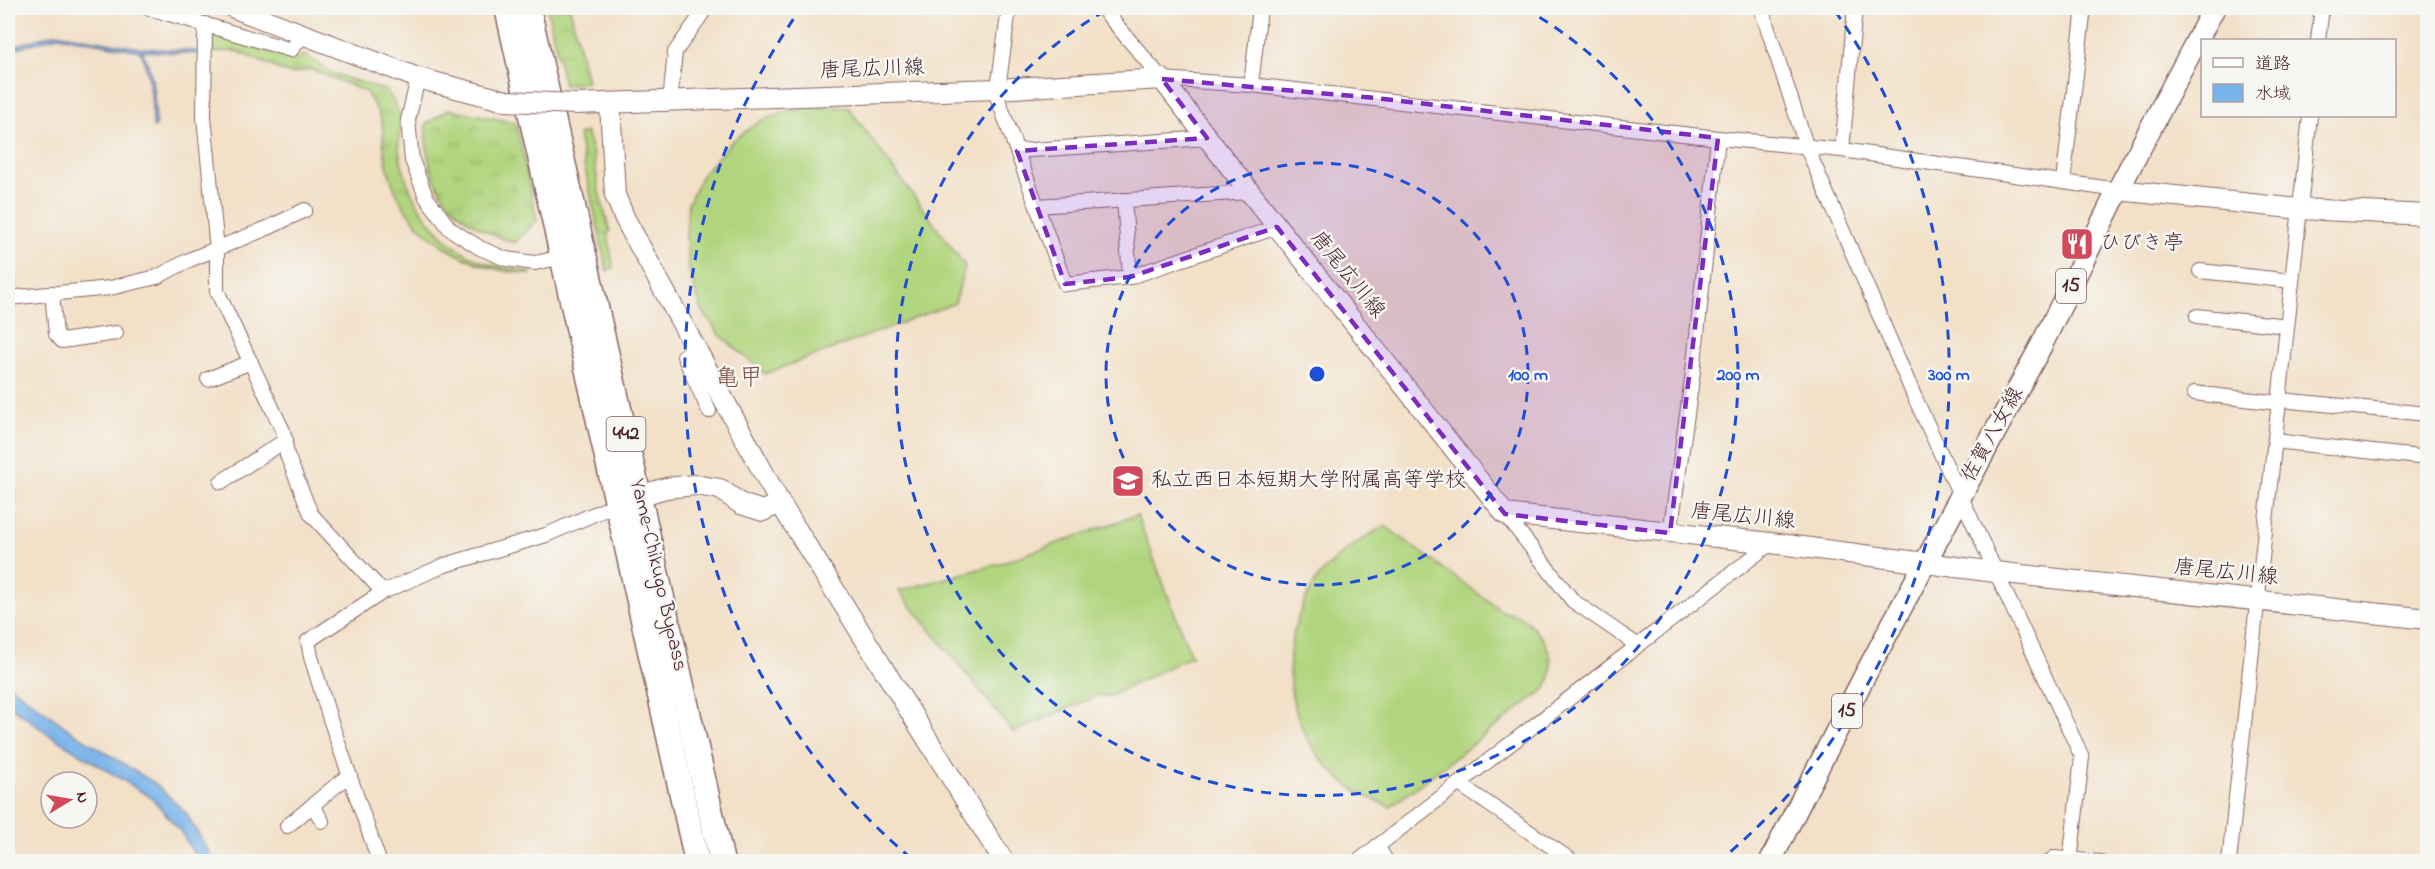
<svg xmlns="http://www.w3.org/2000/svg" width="2435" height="869" viewBox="0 0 2435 869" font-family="'Indie Flower','Klee One',sans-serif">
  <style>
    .grass { fill: url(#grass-tufts); stroke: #7e7a54; stroke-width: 1.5 }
    .pitch { fill: #b1d57e; stroke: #7e7a54; stroke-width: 1.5 }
    .water { fill: #79b3ea; stroke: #62698a; stroke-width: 1.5 }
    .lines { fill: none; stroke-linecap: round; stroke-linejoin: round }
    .street-casing { stroke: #856362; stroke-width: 16 }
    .secondary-casing { stroke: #856362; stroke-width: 22 }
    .primary-casing { stroke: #856362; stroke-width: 24 }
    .highway-casing { stroke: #856362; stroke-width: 27 }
    .street { stroke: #fff; stroke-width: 14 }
    .secondary { stroke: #fff; stroke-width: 20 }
    .primary { stroke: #fff; stroke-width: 21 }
    .highway { stroke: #fff; stroke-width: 24 }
    .secondary-bridge-casing { stroke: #856362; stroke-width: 22; stroke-linecap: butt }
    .secondary-bridge { stroke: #fff; stroke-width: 20 }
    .marked { fill: #7b2cbf; fill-opacity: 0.2; stroke: #7b2cbf; stroke-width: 4.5; stroke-dasharray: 12 8; stroke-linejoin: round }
    .ring { fill: none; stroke: #1d4ed8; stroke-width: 3; stroke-dasharray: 10 8 }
    .labels { text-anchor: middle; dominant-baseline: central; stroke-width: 5; stroke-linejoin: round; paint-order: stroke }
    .shield { fill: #f6f6f2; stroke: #7e6067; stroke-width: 1.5 }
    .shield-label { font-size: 20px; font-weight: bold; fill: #4a1f2b }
    .street-label { font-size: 21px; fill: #4a1f2b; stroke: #f6f6f2 }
    .poi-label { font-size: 21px; fill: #4a1f2b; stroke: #f6f6f2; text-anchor: start }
    .quarter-label { font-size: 24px; fill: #824e45; stroke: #f6f6f2 }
    .centre { fill: #1d4ed8; stroke: #f6f6f2; stroke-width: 3 }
    .ring-label { font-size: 18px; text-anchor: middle; font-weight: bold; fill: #1d4ed8; stroke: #f6f6f2; stroke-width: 5; stroke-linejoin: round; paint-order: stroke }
  </style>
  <defs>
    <pattern id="grass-tufts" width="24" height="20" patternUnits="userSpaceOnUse" patternTransform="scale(1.5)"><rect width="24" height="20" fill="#b1d57e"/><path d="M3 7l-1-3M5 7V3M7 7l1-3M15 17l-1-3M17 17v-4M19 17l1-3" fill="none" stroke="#9ab66d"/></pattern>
  </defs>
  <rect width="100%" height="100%" fill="#f6f6f2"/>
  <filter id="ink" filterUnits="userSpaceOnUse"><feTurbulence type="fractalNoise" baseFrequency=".0167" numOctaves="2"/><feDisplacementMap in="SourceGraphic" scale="12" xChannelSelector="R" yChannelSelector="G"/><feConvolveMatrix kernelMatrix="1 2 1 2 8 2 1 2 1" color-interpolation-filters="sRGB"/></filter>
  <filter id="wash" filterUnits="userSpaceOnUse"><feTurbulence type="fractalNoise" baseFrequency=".008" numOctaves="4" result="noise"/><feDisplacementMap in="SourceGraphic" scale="24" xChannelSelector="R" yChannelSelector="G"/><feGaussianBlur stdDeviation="1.35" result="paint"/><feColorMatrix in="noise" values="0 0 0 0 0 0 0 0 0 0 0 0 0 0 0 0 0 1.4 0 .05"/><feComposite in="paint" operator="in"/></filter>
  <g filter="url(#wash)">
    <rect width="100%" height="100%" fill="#f2e0c7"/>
    <!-- grass -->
    <g class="grass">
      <polygon points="547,8 570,8 587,82 564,85"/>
      <path d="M 213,37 L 220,37 L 295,59 L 305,55 L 332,73 L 387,91 C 391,98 398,108 400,116 C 402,126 397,138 399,148 C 405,200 442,251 493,265 C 505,268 518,269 530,272 L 531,274 C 472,271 410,238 391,179 C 387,167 385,156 383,143 C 383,136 384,127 381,120 C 378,110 371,101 366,92 L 310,69 L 290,74 L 236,51 L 211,52 L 207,45 Z"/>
      <path d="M 449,109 L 516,123 L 537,220 L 515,243 C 455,223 424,190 426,124 Z"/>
      <polygon points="586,132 593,154 600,197 610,231 608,234 613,267 607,271 578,135"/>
    </g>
    <!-- pitch -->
    <g class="pitch">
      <polygon points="799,107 848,107 965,266 955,303 765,374 719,334 701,309 689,271 686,236 688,204 702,175 732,141 762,120"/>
      <polygon points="1137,515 1191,656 1110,696 1099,695 1013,732 899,591 998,564"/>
      <path d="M 1385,526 L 1502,611 C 1508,613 1515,614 1521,617 C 1526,619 1530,625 1534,629 C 1551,646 1557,668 1545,689 L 1390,807 C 1378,801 1364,796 1353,789 C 1296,748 1276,680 1299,615 C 1304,602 1311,587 1320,575 C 1338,554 1361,539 1385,526 Z"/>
    </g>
    <!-- water -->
    <g class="water">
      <path d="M 56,33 L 140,48 L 198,51 L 199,54 L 142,51 C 155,75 154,101 156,127 L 153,128 C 152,101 151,75 140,51 L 58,36 L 8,51 L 8,48 Z"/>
      <polygon points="8,684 71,731 156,784 186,813 214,861 198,861 181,832 152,798 48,734 8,704"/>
    </g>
  </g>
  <g filter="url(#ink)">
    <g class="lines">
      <!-- street casing -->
      <g class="street-casing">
        <g id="street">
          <polyline points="149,8 291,50 304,34"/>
          <polyline points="1009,8 997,96 1065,284 1130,277 1277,227"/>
          <polyline points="1102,8 1162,79 1251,85 1718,138 1842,150 2118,190"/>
          <polyline points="1761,8 1807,148 1915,398 2082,757 2070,862"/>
          <polyline points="205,24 204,117 217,250 217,291 283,431 287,455 311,514 383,592"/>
          <polyline points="2318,40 2322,8"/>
          <polyline points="418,78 408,120 412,160 426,197 450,229 480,248 506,259 535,263 567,256"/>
          <polyline points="1251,85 1260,8"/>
          <polyline points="670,102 675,52 706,8"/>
          <polyline points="1842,150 1855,8"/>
          <polyline points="1017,151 1207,138"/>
          <polyline points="2063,182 2084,8"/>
          <polyline points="1124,200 1130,277"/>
          <polyline points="1037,206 1249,192"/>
          <polyline points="2200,271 2292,281"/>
          <polyline points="52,293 56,334 62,341 116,333"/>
          <polyline points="8,298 110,288 157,277 189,260 270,227 305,210"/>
          <polyline points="2197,316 2287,326"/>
          <polyline points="695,348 684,356 709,411"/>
          <polyline points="208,379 251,362"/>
          <polyline points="2194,393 2279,403"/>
          <polyline points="2280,400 2428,414"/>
          <polyline points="2275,441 2428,458"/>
          <polyline points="221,482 286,440"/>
          <polyline points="1505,514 1573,601 1637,645"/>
          <polyline points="1670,533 1693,372 1718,138"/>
          <polyline points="1459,784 1574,862"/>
          <polyline points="313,806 322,821"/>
          <path d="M 287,826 C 309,810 327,790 350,776"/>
          <polyline points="1377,846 1387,862"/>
          <polyline points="376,862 378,858 330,719 311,657 308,641 383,592 445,565 546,535 617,504"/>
          <polyline points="1357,862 1771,543"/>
          <polyline points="2050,862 2054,858 2100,862"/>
          <polyline points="2229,862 2310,116"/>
        </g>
      </g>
      <!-- secondary casing -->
      <g class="secondary-casing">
        <g id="secondary">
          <polyline points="234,8 418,78 506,101"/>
          <polyline points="610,103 615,195 625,219 780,503 1004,862"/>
          <path d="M 576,104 L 997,89 L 1162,79 C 1274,226 1392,368 1505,514 L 1771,543 L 1995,572 L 2428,619"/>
          <polyline points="2118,190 2300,209 2428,215"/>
          <polyline points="625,500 666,488 695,485 720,489 741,504 763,511 780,503"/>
        </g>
      </g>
      <!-- primary casing -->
      <g class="primary-casing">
        <polyline id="primary" points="1770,862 1864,677 2041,346 2118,190 2214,8"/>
      </g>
      <!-- highway casing -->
      <g class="highway-casing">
        <g id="highway">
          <polyline points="507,8 697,862"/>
          <polyline points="528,8 722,862"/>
        </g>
      </g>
      <!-- street -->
      <use href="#street" class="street"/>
      <!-- secondary -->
      <use href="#secondary" class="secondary"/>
      <!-- primary -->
      <use href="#primary" class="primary"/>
      <!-- highway -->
      <use href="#highway" class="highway"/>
      <!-- secondary-bridge casing -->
      <g class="secondary-bridge-casing">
        <polyline id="secondary-bridge" points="506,101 576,104"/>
      </g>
      <!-- secondary-bridge -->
      <use href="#secondary-bridge" class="secondary-bridge"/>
    </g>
  </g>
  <!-- marked area -->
  <path class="marked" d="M 1162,79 L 1375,98 L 1718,138 L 1670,533 L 1505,514 L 1277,227 L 1130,277 L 1065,284 L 1017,151 L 1207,138 Z"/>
  <!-- distance rings -->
  <g class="ring">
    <circle cx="1317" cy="374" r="211"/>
    <path d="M1524 8A421 421 0 1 1 1110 8"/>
    <path d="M911 858A632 632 0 0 1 799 11M1835 11A632 632 0 0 1 1723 858"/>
  </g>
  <!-- icons -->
  <defs>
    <g id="restaurant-square" transform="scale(1.725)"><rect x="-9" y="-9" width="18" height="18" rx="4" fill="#d1495b" stroke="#f6f6f2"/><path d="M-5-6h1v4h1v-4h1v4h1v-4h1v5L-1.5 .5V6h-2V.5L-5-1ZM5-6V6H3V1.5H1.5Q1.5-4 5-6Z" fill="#fff"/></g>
    <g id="school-square" transform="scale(1.725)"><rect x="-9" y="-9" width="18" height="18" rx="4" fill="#d1495b" stroke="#f6f6f2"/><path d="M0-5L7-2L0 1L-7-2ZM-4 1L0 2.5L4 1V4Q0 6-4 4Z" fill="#fff"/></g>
  </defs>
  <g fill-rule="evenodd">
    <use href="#restaurant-square" x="2077" y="244"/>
    <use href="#school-square" x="1128" y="481"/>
  </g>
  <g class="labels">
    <!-- shield labels -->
    <g class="shield">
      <rect x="2056" y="269" width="30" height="34" rx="4.5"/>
      <rect x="606.5" y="417" width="39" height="34" rx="4.5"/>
      <rect x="1832" y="694" width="30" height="34" rx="4.5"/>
    </g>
    <g class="shield-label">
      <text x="2071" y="286">15</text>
      <text x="626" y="434">442</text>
      <text x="1847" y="711">15</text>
    </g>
    <!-- street labels -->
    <g class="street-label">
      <text transform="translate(872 70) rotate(-2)">唐尾広川線</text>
      <text transform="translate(1347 275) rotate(51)">唐尾広川線</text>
      <text transform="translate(1993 435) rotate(-61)">佐賀八女線</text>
      <text transform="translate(1743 517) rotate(6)">唐尾広川線</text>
      <text transform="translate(2226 573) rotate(6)">唐尾広川線</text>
      <text transform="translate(658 575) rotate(77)">Yame-Chikugo Bypass</text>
    </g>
    <!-- poi labels -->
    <g class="poi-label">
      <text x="2100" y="244">ひびき亭</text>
      <text x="1151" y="481">私立西日本短期大学附属高等学校</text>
    </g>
    <!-- quarter labels -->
    <g class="quarter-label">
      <text x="739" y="379">亀甲</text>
    </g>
  </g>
  <circle cx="1317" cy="374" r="9" class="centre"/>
  <g class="ring-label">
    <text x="1528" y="380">100 m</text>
    <text x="1738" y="380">200 m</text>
    <text x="1949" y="380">300 m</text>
  </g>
  <!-- margin -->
  <rect width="2435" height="869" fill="none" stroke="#f6f6f2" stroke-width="30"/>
  <!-- legend -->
  <rect x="2201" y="39" width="195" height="78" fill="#f6f6f2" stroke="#b1a0a2" stroke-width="1.5"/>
  <rect x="2213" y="58" width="30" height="9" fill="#ffffff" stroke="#b1a0a2" stroke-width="1.5"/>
  <text x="2255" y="69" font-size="18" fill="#4a1f2b">道路</text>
  <rect x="2213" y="84" width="30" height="18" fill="#79b3ea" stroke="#b1a0a2" stroke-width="1.5"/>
  <text x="2255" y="99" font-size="18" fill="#4a1f2b">水域</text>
  <!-- north arrow -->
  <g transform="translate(69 800) rotate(79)"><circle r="28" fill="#f6f6f2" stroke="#b1a0a2" stroke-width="1.5"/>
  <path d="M0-4.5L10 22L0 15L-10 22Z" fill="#d1495b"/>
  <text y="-9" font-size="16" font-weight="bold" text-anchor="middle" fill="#4a1f2b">N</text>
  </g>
</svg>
